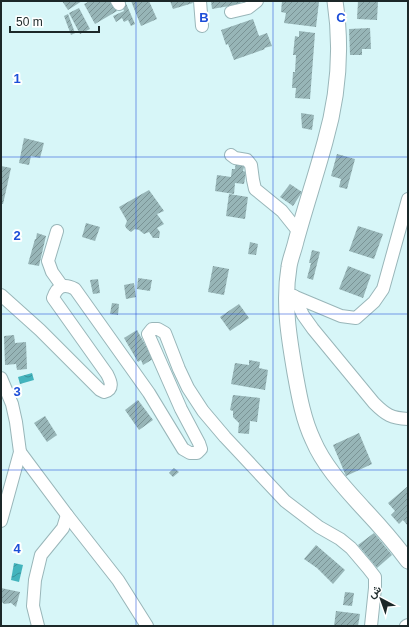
<svg xmlns="http://www.w3.org/2000/svg" width="409" height="627" viewBox="0 0 409 627" font-family="Helvetica,Vazirmatn,sans-serif">
  <style>
    .water { fill: url(#water-waves) }
    .building { fill: url(#building-hatch) }
    .lines { fill: none; stroke-linecap: round; stroke-linejoin: round }
    .minor-casing { stroke: #99b6b9; stroke-width: 14 }
    .major-casing { stroke: #99b6b9; stroke-width: 17 }
    .minor { stroke: #fff; stroke-width: 12 }
    .major { stroke: #fff; stroke-width: 15 }
    .grid { fill: none; stroke: #1d4ed8; stroke-width: 1; stroke-opacity: 0.55 }
    .grid-label { font-size: 13px; text-anchor: middle; font-weight: bold; fill: #1d4ed8; stroke: #fff; stroke-width: 4; stroke-linejoin: round; paint-order: stroke }
  </style>
  <defs>
    <pattern id="water-waves" width="16" height="10" patternUnits="userSpaceOnUse"><rect width="16" height="10" fill="#43b4bd"/><path d="M0 5q4-4 8 0t8 0" fill="none" stroke="#37929a"/></pattern>
    <pattern id="building-hatch" width="6" height="6" patternUnits="userSpaceOnUse"><rect width="6" height="6" fill="#97b5b7"/><path d="M-1 1l2-2M0 6l6-6M5 7l2-2" fill="none" stroke="#7a9395"/></pattern>
  </defs>
  <rect width="100%" height="100%" fill="#d7f6f8"/>
  <!-- water -->
  <g class="water">
    <polygon points="32,373 34,380 20,384 18,377"/>
    <polygon points="14,563 23,565 19,582 11,580"/>
  </g>
  <!-- building -->
  <g class="building">
    <polygon points="62,1 82,1 68,10"/>
    <polygon points="90,1 111,1 117,11 95,24 84,4"/>
    <polygon points="120,1 125,1 135,24 131,26 128,20 124,22 122,18 116,22 113,16 124,11"/>
    <polygon points="131,1 149,1 157,19 141,26"/>
    <polygon points="170,1 192,1 193,3 173,9"/>
    <polygon points="211,1 240,1 241,4 212,9"/>
    <polygon points="282,1 319,2 316,27 284,23 286,13 281,12"/>
    <polygon points="358,1 378,1 377,20 357,19"/>
    <polygon points="79,8 90,29 80,34 69,13"/>
    <polygon points="68,14 75,33 71,35 64,16"/>
    <polygon points="253,19 259,36 267,33 272,46 264,48 265,49 234,60 228,44 226,45 221,30"/>
    <polygon points="370,28 371,49 362,49 362,55 350,55 349,29"/>
    <polygon points="299,31 315,33 310,99 295,98 296,88 292,88 293,72 295,72 296,55 293,55 295,36 299,37"/>
    <polygon points="301,113 314,115 312,130 302,128"/>
    <polygon points="24,138 44,143 40,158 31,156 29,165 19,163"/>
    <polygon points="337,154 355,159 347,189 339,187 341,179 331,176"/>
    <polygon points="236,161 245,163 243,171 246,172 244,184 235,183 234,194 215,191 217,175 231,177 232,169 235,169"/>
    <polygon points="1,166 11,168 3,204 1,204"/>
    <polygon points="290,184 302,192 293,206 280,197"/>
    <polygon points="149,190 164,211 157,214 164,224 157,228 160,232 159,238 153,238 149,232 144,234 139,230 135,229 131,232 127,229 125,226 127,221 119,207"/>
    <polygon points="229,194 248,197 245,219 226,216"/>
    <polygon points="86,223 100,227 95,241 82,237"/>
    <polygon points="358,226 383,234 374,259 349,251"/>
    <polygon points="37,233 46,236 39,266 28,264 35,239 36,239"/>
    <polygon points="250,242 258,244 256,255 248,254"/>
    <polygon points="312,250 320,252 313,280 307,278 311,263 309,263"/>
    <polygon points="213,266 229,269 224,295 208,292"/>
    <polygon points="348,266 371,275 363,298 339,289"/>
    <polygon points="138,278 152,280 150,291 137,289"/>
    <polygon points="98,279 100,293 93,294 90,280"/>
    <polygon points="134,283 136,297 126,299 124,285"/>
    <polygon points="112,303 119,304 118,315 110,314"/>
    <polygon points="239,304 249,318 230,331 220,317"/>
    <polygon points="137,330 153,359 143,365 141,360 138,362 124,338"/>
    <polygon points="14,335 15,343 26,342 27,369 17,370 16,364 5,365 4,336"/>
    <polygon points="249,360 260,362 259,368 268,370 265,390 231,384 235,363 249,365"/>
    <polygon points="233,395 260,398 257,422 250,421 249,434 238,433 239,423 233,417 233,411 230,410"/>
    <polygon points="138,400 153,420 139,430 125,410"/>
    <polygon points="45,416 57,435 47,442 34,423"/>
    <polygon points="359,433 372,464 346,476 333,445"/>
    <polygon points="174,468 179,472 173,477 169,473"/>
    <polygon points="408,486 408,526 403,520 399,524 391,515 395,511 388,503"/>
    <polygon points="374,533 392,555 377,568 358,545"/>
    <polygon points="316,545 345,570 333,584 317,568 304,559"/>
    <polygon points="1,588 20,592 16,607 11,603 4,604 1,601"/>
    <polygon points="345,592 354,593 352,606 343,605"/>
    <polygon points="336,611 360,614 358,626 334,626"/>
  </g>
  <g class="lines">
    <!-- minor casing -->
    <g class="minor-casing">
      <g id="minor">
        <polyline points="117,1 119,4"/>
        <polyline points="200,1 202,26"/>
        <polyline points="231,12 248,8 257,1"/>
        <polyline points="231,155 235,158 247,160 251,165 253,180 255,189 282,211 298,231"/>
        <polyline points="57,231 48,261 52,272 62,286"/>
        <polyline points="286,293 341,316 356,318 374,302 383,289 408,199"/>
        <path d="M 1,295 L 40,330 L 100,390 L 104,392 C 115,389 110,380 107,374 L 53,298 C 57,286 64,283 75,289 L 149,393 L 183,449 L 190,453 L 197,453 L 201,449 L 199,443 L 181,409 L 148,334 L 152,329 L 158,329 L 165,333 L 179,369 L 188,388 L 203,411 L 225,437 L 285,501 L 319,527 L 340,539 L 351,548 L 368,568 L 375,577 L 375,588 L 371,626"/>
        <path d="M 294,296 L 303,315 L 313,329 L 374,403 C 386,415 391,418 408,419"/>
        <polyline points="1,378 12,404 16,422 20,452 1,521"/>
        <polyline points="20,452 67,515 118,580 147,626"/>
        <polyline points="38,626 33,606 35,580 41,555 63,528 67,515"/>
        <polyline points="406,626 408,625"/>
      </g>
    </g>
    <!-- major casing -->
    <g class="major-casing">
      <path id="major" d="M 335,1 C 342,47 338,97 325,142 C 316,175 305,208 296,241 C 294,250 290,259 289,267 C 283,303 289,338 295,373 C 299,395 303,419 313,440 C 324,466 344,487 363,508 C 379,525 394,542 408,561"/>
    </g>
    <!-- minor -->
    <use href="#minor" class="minor"/>
    <!-- major -->
    <use href="#major" class="major"/>
  </g>
  <!-- grid -->
  <path class="grid" d="M 136,1 L 136,626M 273,1 L 273,626M 1,157 L 408,157M 1,314 L 408,314M 1,470 L 408,470"/>
  <g class="grid-label">
    <text x="204" y="22">B</text>
    <text x="341" y="22">C</text>
    <text x="17" y="83">1</text>
    <text x="17" y="240">2</text>
    <text x="17" y="396">3</text>
    <text x="17" y="553">4</text>
  </g>
  <!-- border -->
  <rect width="409" height="627" fill="none" stroke="#1c2829" stroke-width="4"/>
  <!-- north arrow -->
  <g transform="translate(381 599) rotate(319)" stroke="#ffffff" stroke-width="3" paint-order="stroke">
  <path d="M0-3L7 15L0 10L-7 15Z" fill="#1c2829"/>
  <text y="-6" font-size="11" font-weight="bold" text-anchor="middle" fill="#1c2829">ش</text>
  </g>
  <!-- scale -->
  <path d="M10 26v6h89v-6" fill="none" stroke="#1c2829" stroke-width="2"/>
  <text x="16" y="26" font-size="12" fill="#1c2829" stroke="#ffffff" stroke-width="3" paint-order="stroke">50 m</text>
</svg>
